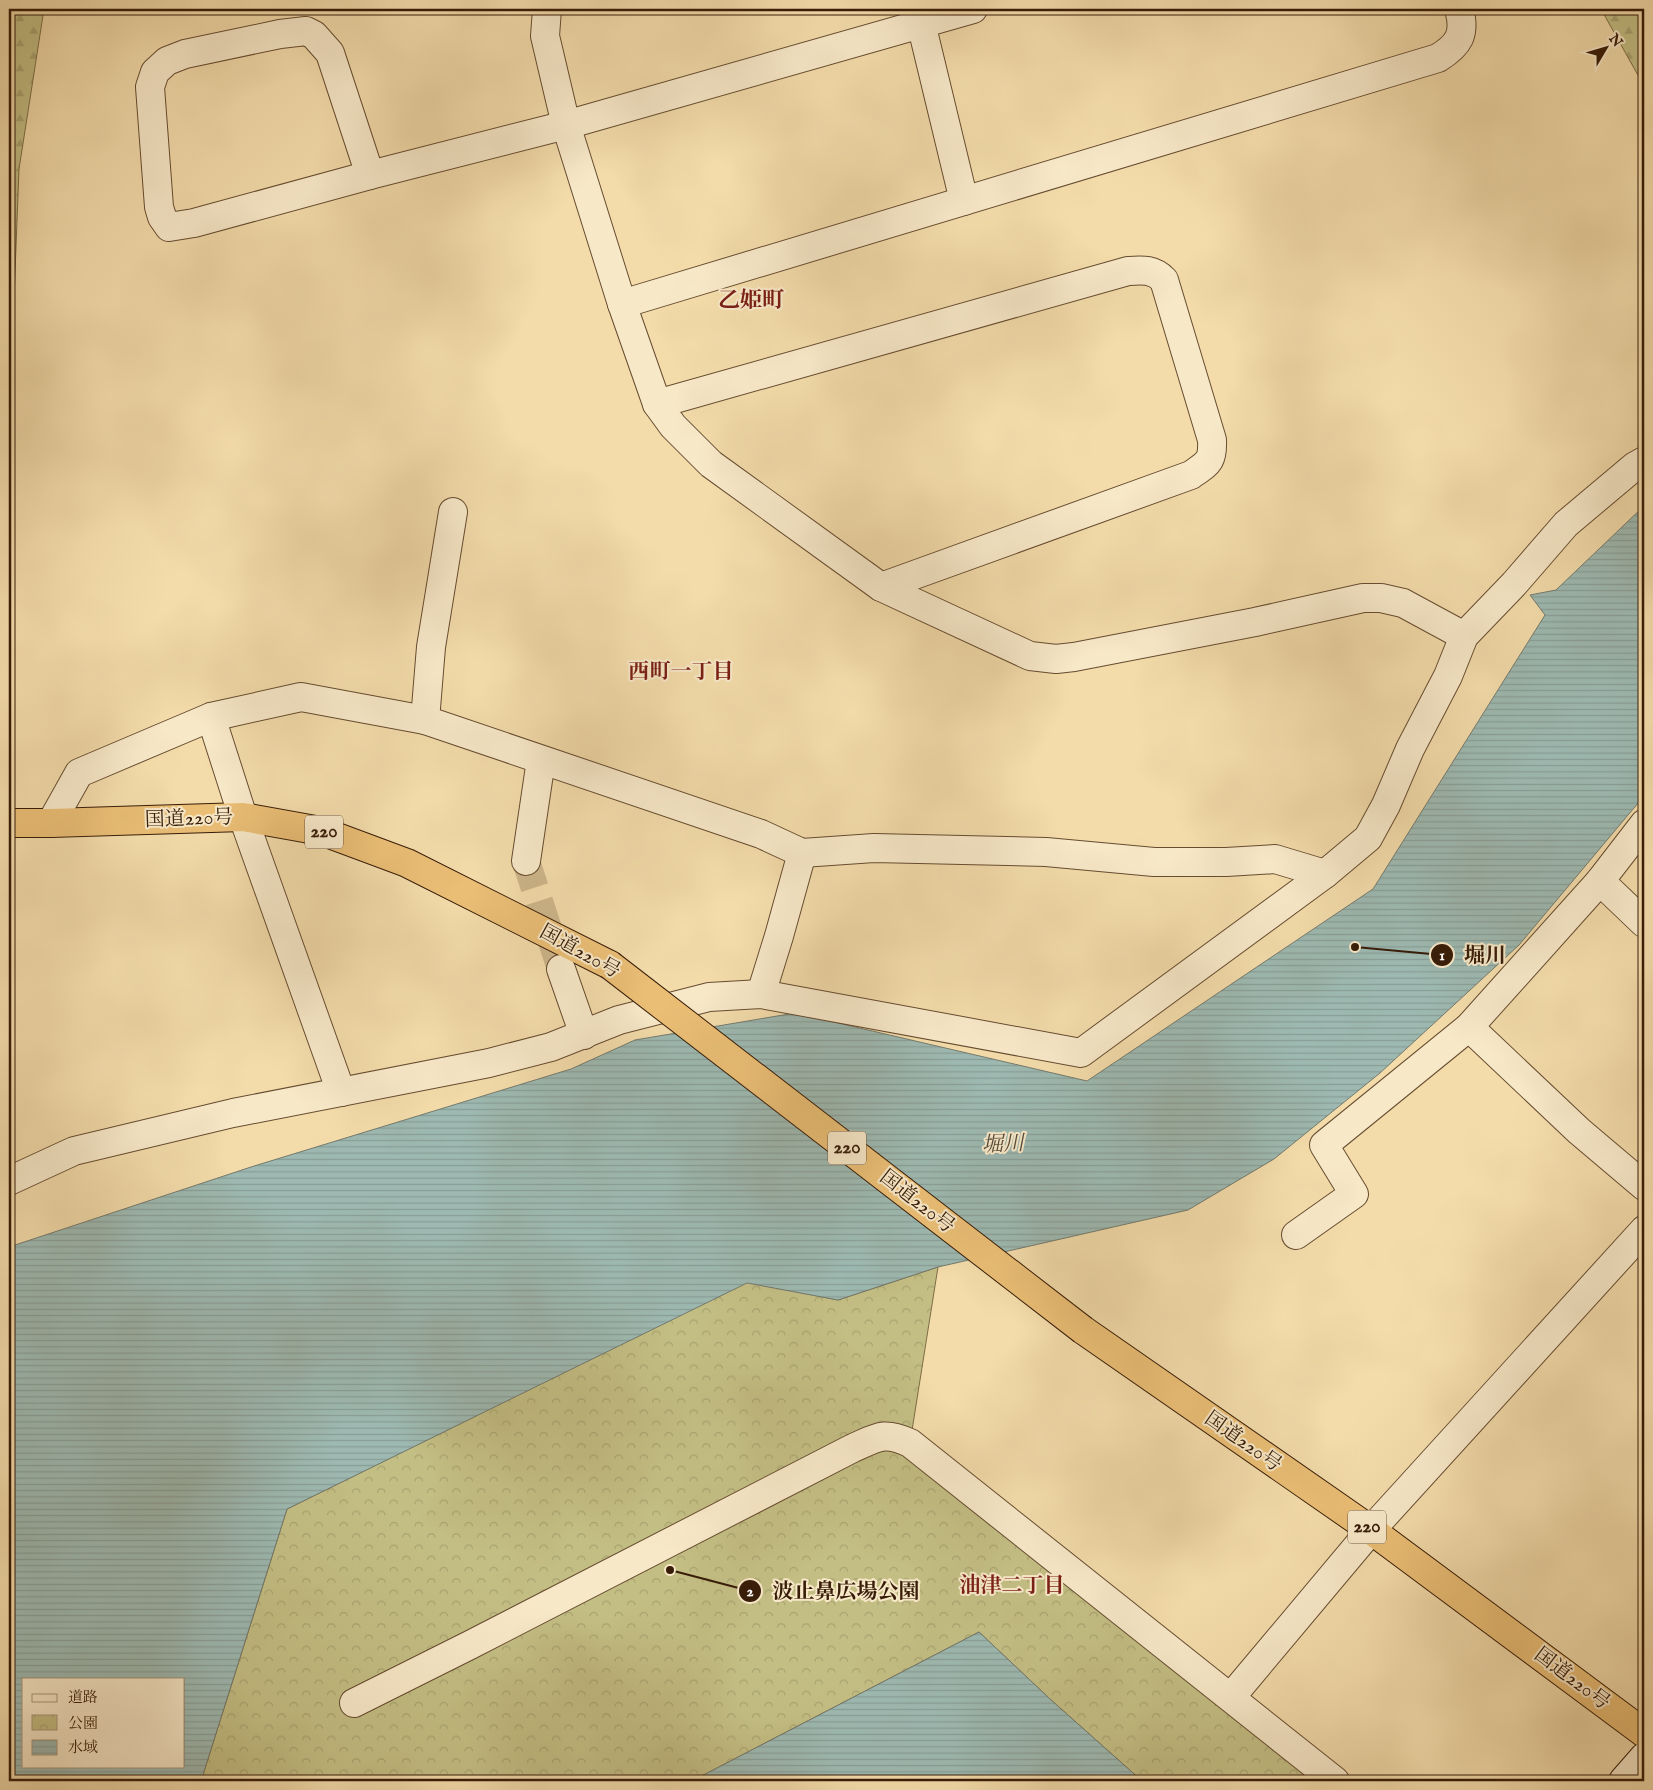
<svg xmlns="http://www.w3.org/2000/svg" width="1653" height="1790" viewBox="0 0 1653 1790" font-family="'IM FELL English','Noto Serif JP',serif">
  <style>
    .forest { fill: url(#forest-firs); stroke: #7d6d46 }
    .park { fill: url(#park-crowns); stroke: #7d6d46 }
    .water { fill: url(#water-rules); stroke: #747a6d; fill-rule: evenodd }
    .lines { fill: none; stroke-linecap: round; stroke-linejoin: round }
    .street-tunnel { stroke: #cdb58a; stroke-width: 28; stroke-dasharray: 28 14; stroke-linecap: butt }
    .street-casing { stroke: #664c30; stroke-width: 30 }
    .secondary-casing { stroke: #371c08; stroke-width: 30 }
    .highway-casing { stroke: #371c08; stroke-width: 30 }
    .street { stroke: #f7e8c8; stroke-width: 28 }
    .secondary { stroke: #f7e8c8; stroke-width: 28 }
    .highway { stroke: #eabe75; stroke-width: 28 }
    .highway-bridge-casing { stroke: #371c08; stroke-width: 30; stroke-linecap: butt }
    .highway-bridge { stroke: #eabe75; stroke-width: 28 }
    .labels { text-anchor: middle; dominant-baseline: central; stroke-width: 4; stroke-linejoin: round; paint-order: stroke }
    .shield { fill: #f7e8c8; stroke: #715942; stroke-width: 1 }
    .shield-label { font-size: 19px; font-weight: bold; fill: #371c08 }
    .street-label { font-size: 20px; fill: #371c08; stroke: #f7e8c8 }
    .neighbourhood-label { font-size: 21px; font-weight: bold; fill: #7a1f14; stroke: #f7e8c8 }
    .water-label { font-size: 21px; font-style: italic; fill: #564b3b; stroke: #f7e8c8 }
    .quarter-label { font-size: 22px; font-weight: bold; fill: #7a1f14; stroke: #f7e8c8 }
    .leader { fill: none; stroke: #371c08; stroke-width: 2 }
    .callout-dot { fill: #371c08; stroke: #f7e8c8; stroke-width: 2 }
    .mark-label { font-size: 15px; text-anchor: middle; font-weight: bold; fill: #fff }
    .callout-label { font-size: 21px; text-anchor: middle; font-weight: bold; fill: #371c08; stroke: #f7e8c8; stroke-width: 4; stroke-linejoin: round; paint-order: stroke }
  </style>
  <defs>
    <pattern id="forest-firs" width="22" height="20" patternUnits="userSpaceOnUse" patternTransform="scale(1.25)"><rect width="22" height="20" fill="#c3be84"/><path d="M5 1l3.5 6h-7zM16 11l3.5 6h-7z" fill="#a8a370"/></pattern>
    <pattern id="park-crowns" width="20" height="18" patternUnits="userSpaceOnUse" patternTransform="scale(1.25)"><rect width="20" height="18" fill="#c3be84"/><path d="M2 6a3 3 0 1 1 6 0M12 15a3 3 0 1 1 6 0" fill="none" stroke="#a8a370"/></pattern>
    <pattern id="water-rules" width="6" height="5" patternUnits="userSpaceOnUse" patternTransform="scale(1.25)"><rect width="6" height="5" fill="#9db9b1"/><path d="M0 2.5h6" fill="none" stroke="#889e97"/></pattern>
  </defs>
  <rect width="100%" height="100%" fill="#f3dbaa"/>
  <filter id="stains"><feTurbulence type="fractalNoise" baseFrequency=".004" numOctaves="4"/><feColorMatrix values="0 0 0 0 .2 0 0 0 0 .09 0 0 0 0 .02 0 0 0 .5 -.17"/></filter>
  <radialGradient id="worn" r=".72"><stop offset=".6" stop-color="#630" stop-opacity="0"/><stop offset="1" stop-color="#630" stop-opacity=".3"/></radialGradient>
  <!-- forest -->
  <g class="forest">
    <polygon points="9,9 44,9 19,169 9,428"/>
    <polygon points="1601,9 1644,9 1644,86"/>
  </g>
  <!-- park -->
  <polygon class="park" points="938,1267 910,1443 1335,1781 1142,1781 1050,1699 979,1632 692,1781 201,1781 287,1509 747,1282 838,1300"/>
  <!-- water -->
  <g class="water">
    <path d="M 1644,506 L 1644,796 L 1519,945 L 1380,1073 L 1274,1159 L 1188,1210 L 938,1267 L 838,1300 L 747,1283 L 287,1509 L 201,1781 L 9,1781 L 9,1247 L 251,1167 L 571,1069 L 635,1040 L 795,1013 L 1087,1081 L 1373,889 L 1545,615 L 1530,595 L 1556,590 ZM 24,1679 L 184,1679 L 184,1766 L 24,1766 Z"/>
    <polygon points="979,1632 1050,1699 1142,1781 692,1781"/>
  </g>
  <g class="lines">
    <!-- street-tunnel -->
    <polyline class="street-tunnel" points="526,861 561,969"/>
    <!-- street casing -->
    <g class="street-casing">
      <g id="street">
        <polyline points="547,9 545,36 566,125 622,304 657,404 673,426 711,464 881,587 1030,656 1056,659 1074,657 1255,622 1363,598 1381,598 1403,603 1464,636"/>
        <polyline points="921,23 964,201"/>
        <polygon points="306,31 314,35 330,53 370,175 194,223 169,227 162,217 159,207 150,87 155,72 167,61 185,54 280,34"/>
        <polyline points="370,175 566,125 973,9"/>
        <path d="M 622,304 L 1438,58 C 1459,45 1466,34 1459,9"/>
        <path d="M 657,404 L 1128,271 C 1143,270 1153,269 1164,280 L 1212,440 C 1213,462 1208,463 1191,475 L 881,587"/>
        <polyline points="211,717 243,817 341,1092"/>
        <polyline points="425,720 431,647 453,512"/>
        <polyline points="51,823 79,773 211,717 301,697 425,720 761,834 802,853 874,848 1046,852 1154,862 1226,862 1275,859 1325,874"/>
        <polyline points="526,861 541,760"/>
        <polyline points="1600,881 1644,923"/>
        <polyline points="561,969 584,1035"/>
        <polyline points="761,994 779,936 802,853"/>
        <polyline points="1469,1027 1579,1131 1644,1186"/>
        <polyline points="9,1181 74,1151 233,1113 489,1063 551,1047 619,1020 709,997 761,994 1081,1053 1325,874 1368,838 1386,805 1410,749 1448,676 1464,636 1514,584 1566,524 1635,466 1644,461"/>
        <polyline points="1296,1235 1354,1194 1324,1145 1469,1027 1600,881 1644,824"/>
        <polyline points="1231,1697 1371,1530 1644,1230"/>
        <path d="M 354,1703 L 470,1645 L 853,1448 C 878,1437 884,1431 910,1443 L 1335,1781"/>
      </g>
    </g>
    <!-- secondary casing -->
    <g class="secondary-casing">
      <polyline id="secondary" points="1623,1781 1644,1757"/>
    </g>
    <!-- highway casing -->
    <g class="highway-casing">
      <g id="highway">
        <polyline points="9,823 51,823 243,817 321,831 407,863 610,965"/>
        <polyline points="1083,1330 1371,1530 1644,1733"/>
      </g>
    </g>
    <!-- street -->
    <use href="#street" class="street"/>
    <!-- secondary -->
    <use href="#secondary" class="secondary"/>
    <!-- highway -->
    <use href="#highway" class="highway"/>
    <!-- highway-bridge casing -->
    <g class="highway-bridge-casing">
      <polyline id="highway-bridge" points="610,965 1083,1330"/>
    </g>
    <!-- highway-bridge -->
    <use href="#highway-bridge" class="highway-bridge"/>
  </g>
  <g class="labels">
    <!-- shield labels -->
    <g class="shield">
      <rect x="305" y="815.5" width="38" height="33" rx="4"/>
      <rect x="828" y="1131.5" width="38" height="33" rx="4"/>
      <rect x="1348" y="1510.5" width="38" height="33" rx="4"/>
    </g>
    <g class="shield-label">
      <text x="324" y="832">220</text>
      <text x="847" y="1148">220</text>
      <text x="1367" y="1527">220</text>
    </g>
    <!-- street labels -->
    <g class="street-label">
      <text transform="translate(189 819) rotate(-2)">国道220号</text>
      <text transform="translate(580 952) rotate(29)">国道220号</text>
      <text transform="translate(917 1202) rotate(38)">国道220号</text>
      <text transform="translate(1243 1442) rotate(35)">国道220号</text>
      <text transform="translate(1572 1679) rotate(37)">国道220号</text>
    </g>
    <!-- neighbourhood labels -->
    <g class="neighbourhood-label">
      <text x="681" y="672">西町一丁目</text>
      <text x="1012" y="1586">油津二丁目</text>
    </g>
    <!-- water labels -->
    <g class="water-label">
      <text transform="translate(1003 1145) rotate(-3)">堀川</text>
    </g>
    <!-- quarter labels -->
    <g class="quarter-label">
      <text x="751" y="301">乙姫町</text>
    </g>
  </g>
  <!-- callouts -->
  <path class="leader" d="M1355 947L1442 955M670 1570L750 1591"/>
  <g class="callout-dot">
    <circle cx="1355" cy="947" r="5"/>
    <circle cx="670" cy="1570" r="5"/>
    <circle cx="1442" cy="955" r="12"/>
    <circle cx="750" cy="1591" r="12"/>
  </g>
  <g class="mark-label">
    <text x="1442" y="960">1</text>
    <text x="750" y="1596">2</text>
  </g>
  <g class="callout-label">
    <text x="1485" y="962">堀川</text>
    <text x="846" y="1598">波止鼻広場公園</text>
  </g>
  <!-- margin -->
  <rect width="1653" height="1790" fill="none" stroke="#f3dbaa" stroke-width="30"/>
  <rect x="10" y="10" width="1633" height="1770" fill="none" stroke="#371c08" stroke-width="2.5"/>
  <rect x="15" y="15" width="1623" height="1760" fill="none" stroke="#371c08"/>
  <!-- legend -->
  <rect x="22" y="1678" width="162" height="90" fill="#f7e8c8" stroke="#aa967b"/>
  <rect x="32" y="1694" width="25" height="8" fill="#f7e8c8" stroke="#aa967b"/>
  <text x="68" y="1702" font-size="15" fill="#371c08">道路</text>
  <rect x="32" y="1715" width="25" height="15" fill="url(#park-crowns)" stroke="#aa967b"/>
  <text x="68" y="1728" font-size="15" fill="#371c08">公園</text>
  <rect x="32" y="1740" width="25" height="15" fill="url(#water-rules)" stroke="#aa967b"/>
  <text x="68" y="1752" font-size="15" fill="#371c08">水域</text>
  <!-- north arrow -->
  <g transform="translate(1606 48) rotate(52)" stroke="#f7e8c8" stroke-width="4" paint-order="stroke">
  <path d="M0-4L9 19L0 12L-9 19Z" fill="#371c08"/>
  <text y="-8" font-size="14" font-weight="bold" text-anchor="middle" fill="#371c08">N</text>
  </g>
  <rect width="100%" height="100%" filter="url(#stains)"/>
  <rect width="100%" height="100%" fill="url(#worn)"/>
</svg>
